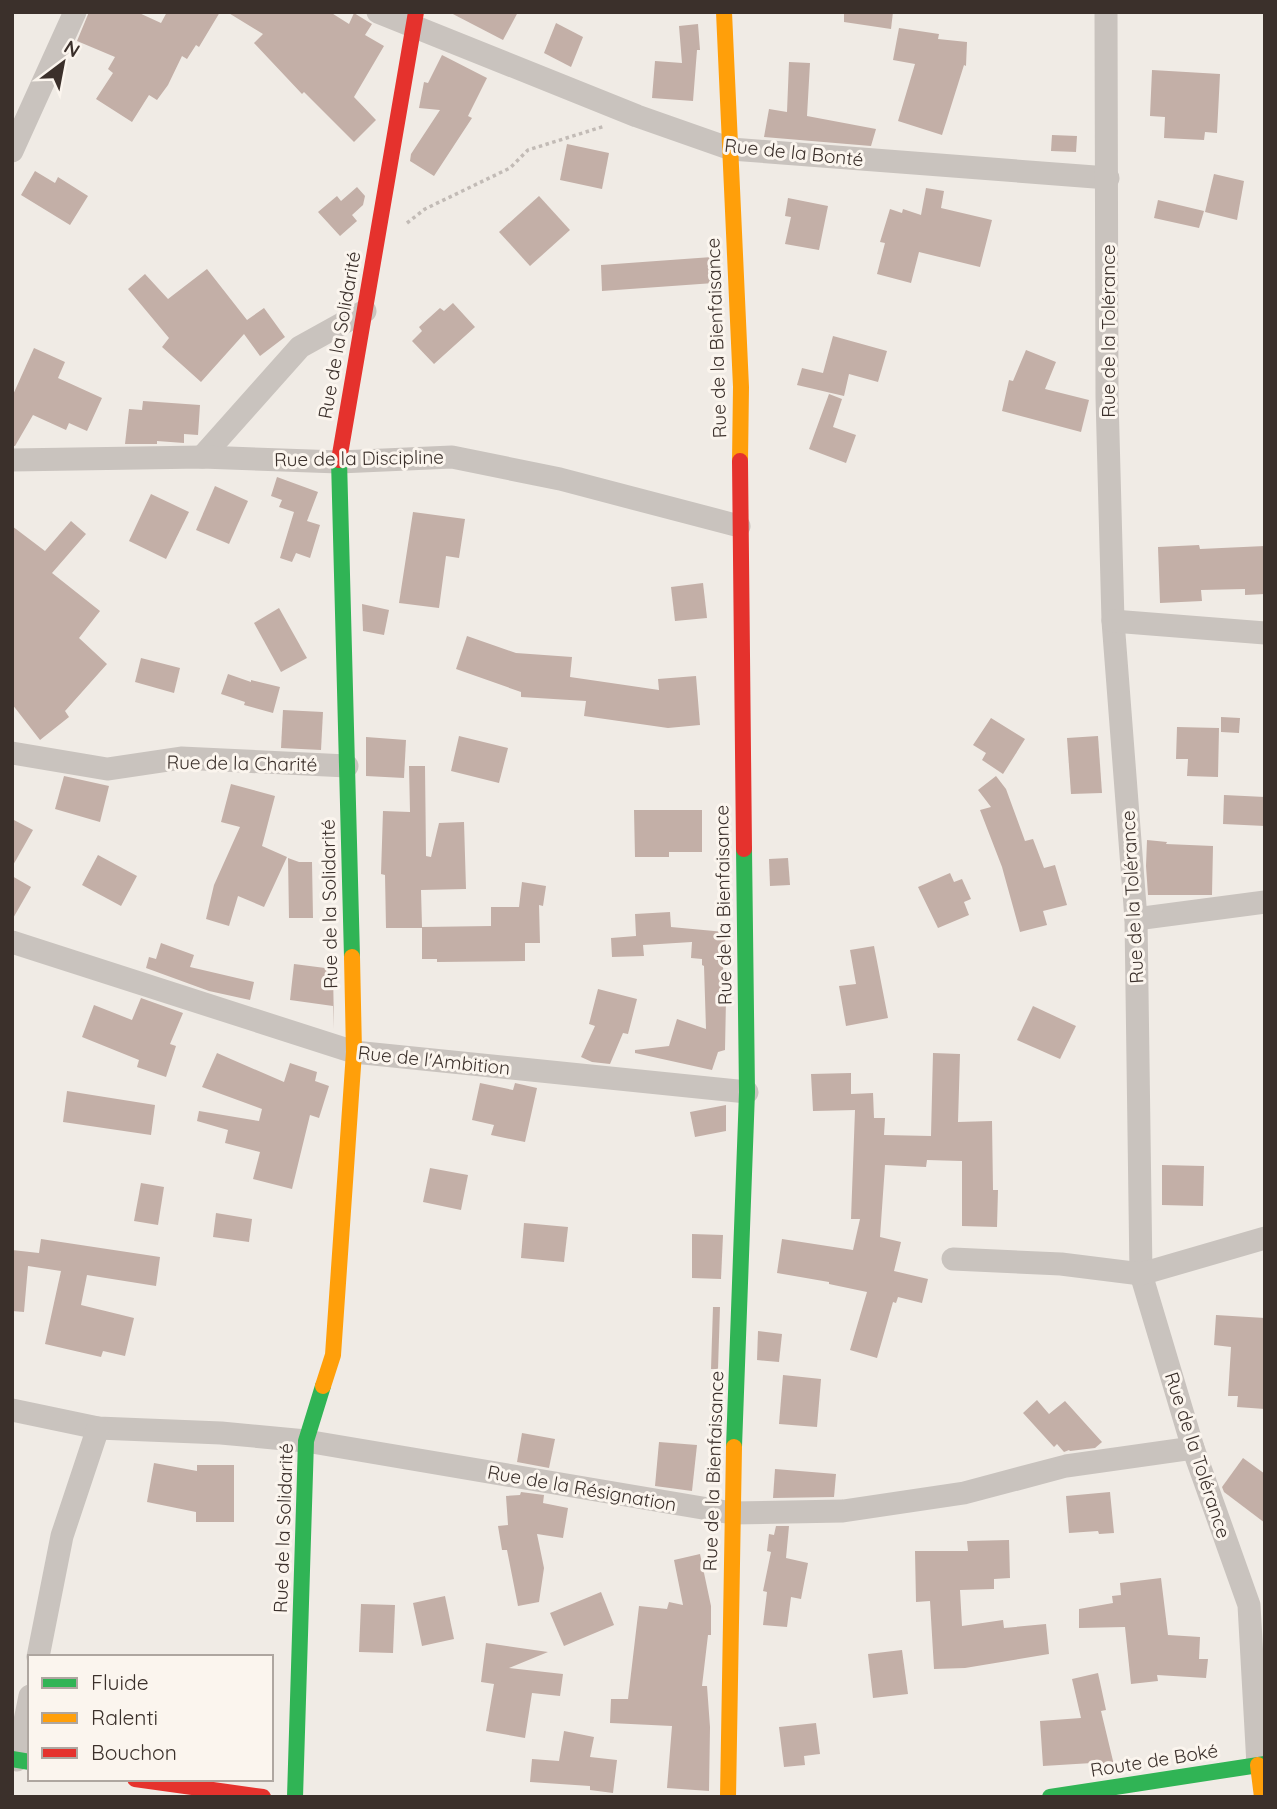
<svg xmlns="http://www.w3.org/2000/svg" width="1277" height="1809" viewBox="0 0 1277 1809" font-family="Quicksand,sans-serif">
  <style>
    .building { fill: #c3afa7 }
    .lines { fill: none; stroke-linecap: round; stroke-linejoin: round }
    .path { stroke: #c2bbb6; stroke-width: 3.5; stroke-dasharray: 3.5 3.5; stroke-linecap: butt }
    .street { stroke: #c9c3be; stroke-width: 23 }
    .fast { stroke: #30b455; stroke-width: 16 }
    .slow { stroke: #ff9f0a; stroke-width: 16 }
    .jam { stroke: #e5322d; stroke-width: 16 }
    .labels { text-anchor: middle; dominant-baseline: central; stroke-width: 6; stroke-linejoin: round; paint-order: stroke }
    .street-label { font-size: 19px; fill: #3b302b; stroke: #fbf5ee }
  </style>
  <rect width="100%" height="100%" fill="#f0ebe5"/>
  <!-- building -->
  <g class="building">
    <polygon points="89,12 137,12 161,23 167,12 220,12 199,47 196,45 187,59 182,56 168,85 157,100 149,95 132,122 96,99 113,73 108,69 115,57 77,41"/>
    <polygon points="227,12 330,12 349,24 354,13 367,21 372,24 365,35 384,46 354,97 376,120 354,142 304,92 302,94 254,43 263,34"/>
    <polygon points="449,12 518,12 503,40"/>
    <polygon points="844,12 893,12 891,29 844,22"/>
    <polygon points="556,23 583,37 571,67 544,53"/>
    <polygon points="698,24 700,50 697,50 693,101 652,98 655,61 682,63 679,26"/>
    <polygon points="899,28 939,34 938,39 967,42 966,66 964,65 942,135 898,121 915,64 893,60"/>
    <polygon points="442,55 487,78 468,116 472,118 434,176 410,161 411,154 440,110 419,108 424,82 428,83"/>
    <polygon points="789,62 810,63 807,116 876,129 871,146 764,137 769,109 787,112"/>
    <polygon points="1152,70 1220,74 1217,133 1205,132 1204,140 1164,138 1165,117 1150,116"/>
    <polygon points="1052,135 1077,136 1076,152 1051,151"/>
    <polygon points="567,144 609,153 602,189 560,180"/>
    <polygon points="35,171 55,183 58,177 88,196 70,225 21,195"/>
    <polygon points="1214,174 1244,181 1237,220 1205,212"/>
    <polygon points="357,187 365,196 363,205 352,215 357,221 340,236 318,212 337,196 341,201"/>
    <polygon points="926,188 944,191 941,208 992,220 980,267 919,252 911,283 877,274 885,243 880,242 890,209 902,213 903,209 921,215"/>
    <polygon points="539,196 570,230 530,266 499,232"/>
    <polygon points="788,198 828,206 819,250 785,244 791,217 785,216"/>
    <polygon points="1158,200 1204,211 1199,228 1154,218"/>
    <polygon points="712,257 714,283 602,291 601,265"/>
    <polygon points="207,269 247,320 264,308 285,337 260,356 244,334 201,382 162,347 169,338 128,289 145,274 168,299"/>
    <polygon points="453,303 475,327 434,364 412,341 422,331 419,327 440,308 444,311"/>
    <polygon points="833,336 887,351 878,382 849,374 844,396 797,385 802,368 823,373"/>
    <polygon points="34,348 65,362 58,378 102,398 87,431 69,423 66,430 33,415 15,446 12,446 12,397"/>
    <polygon points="1026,350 1056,362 1045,389 1089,400 1081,432 1002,411 1009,380 1013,381"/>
    <polygon points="829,394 842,399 833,427 856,435 846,463 809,449"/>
    <polygon points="143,401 200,405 198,435 184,434 184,443 157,441 157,444 125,444 129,409 142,410"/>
    <polygon points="277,477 318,492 307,521 320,525 310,558 296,553 292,562 280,558 294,512 279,507 282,500 271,496"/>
    <polygon points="215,486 248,501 229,544 196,530"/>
    <polygon points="151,494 189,512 166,559 129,541"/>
    <polygon points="413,512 465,519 459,558 446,556 439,608 399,603"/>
    <polygon points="71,521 86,534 52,573 100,611 79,638 107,664 65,711 69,717 40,740 12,704 12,526 45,551"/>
    <polygon points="1199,545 1200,549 1265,546 1265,594 1245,595 1245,589 1201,590 1202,601 1160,603 1158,547"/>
    <polygon points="703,583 707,618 675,621 671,587"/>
    <polygon points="362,604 389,610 384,635 363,631"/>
    <polygon points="279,608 307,658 281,672 254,623"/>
    <polygon points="467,636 516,653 572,657 570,677 659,690 658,679 696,676 700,725 668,728 584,716 586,701 521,697 521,692 456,669"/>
    <polygon points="141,658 180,668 174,693 135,682"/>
    <polygon points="228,674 251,682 251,680 280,687 273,713 244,705 245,702 221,694"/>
    <polygon points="283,710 323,712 321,750 281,748"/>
    <polygon points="1221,717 1240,718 1239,733 1221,732"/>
    <polygon points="991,718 1025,739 1003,774 982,760 986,753 973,745"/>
    <polygon points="1177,727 1219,728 1218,777 1187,776 1188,759 1176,759"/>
    <polygon points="459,736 508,748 499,783 451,771"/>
    <polygon points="1098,736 1102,793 1071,794 1067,738"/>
    <polygon points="366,737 406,740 404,778 366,776"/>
    <polygon points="409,766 425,766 426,856 431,857 439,823 464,822 466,889 421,890 422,927 491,926 491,907 519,907 522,882 546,886 543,906 539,905 540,943 525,943 525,961 437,962 437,959 422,959 422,928 386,928 385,875 381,874 383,811 410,812"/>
    <polygon points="64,776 109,786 100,822 55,809"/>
    <polygon points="996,776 1006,789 1025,841 1033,839 1044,868 1055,865 1067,905 1043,911 1047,925 1020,932 1002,867 980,810 991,807 978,790"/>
    <polygon points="231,784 275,796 262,846 287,857 264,907 238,896 229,926 206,919 214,885 240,827 221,822"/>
    <polygon points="1224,795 1265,797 1265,826 1223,824"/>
    <polygon points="634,810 702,810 702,852 669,852 669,857 635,857"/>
    <polygon points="12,819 33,830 12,867"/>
    <polygon points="1147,840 1167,842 1166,844 1213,846 1212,895 1148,895 1146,866"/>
    <polygon points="98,855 137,876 121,906 82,885"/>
    <polygon points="288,858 299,862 312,862 313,918 289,918"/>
    <polygon points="788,858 790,885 770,886 769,859"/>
    <polygon points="950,873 954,882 962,879 971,899 964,902 969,915 938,928 918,887"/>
    <polygon points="12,876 31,887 12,920"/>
    <polygon points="670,912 671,927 725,932 726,967 723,967 726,999 725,1050 718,1052 712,1070 635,1053 635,1050 669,1046 677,1019 706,1029 704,966 702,965 702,959 691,958 692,942 643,945 644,956 612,957 611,938 636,936 635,914"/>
    <polygon points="161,943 194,955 190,967 254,982 250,1000 209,991 146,968 149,957 156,959"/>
    <polygon points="874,946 888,1018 846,1026 839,986 856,984 850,950"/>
    <polygon points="294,964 333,969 334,1029 333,1006 290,1000"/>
    <polygon points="598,989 637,999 628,1034 623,1033 610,1064 592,1062 581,1057 595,1026 589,1024"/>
    <polygon points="141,998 183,1013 170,1044 176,1046 166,1077 137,1067 139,1060 82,1037 94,1005 132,1020"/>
    <polygon points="1033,1006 1076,1026 1060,1059 1017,1040"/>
    <polygon points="217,1053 284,1082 290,1063 317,1072 315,1081 329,1086 319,1118 310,1115 292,1189 253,1179 260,1152 225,1143 228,1130 197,1121 199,1111 259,1121 262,1109 202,1087"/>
    <polygon points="933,1053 960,1054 958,1122 992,1121 993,1190 998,1190 997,1227 962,1226 962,1161 927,1160 926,1167 885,1165 880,1237 901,1242 894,1271 928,1279 922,1303 898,1297 896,1303 893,1302 877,1358 850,1350 867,1292 829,1284 829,1282 777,1273 782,1239 853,1250 860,1219 851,1219 855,1110 813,1111 811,1074 851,1073 851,1094 873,1093 874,1118 885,1118 884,1135 931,1136"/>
    <polygon points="480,1083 513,1090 515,1083 537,1088 525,1142 491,1135 494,1125 472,1120"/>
    <polygon points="67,1091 155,1105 151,1135 63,1122"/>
    <polygon points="726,1105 726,1131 695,1137 690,1112"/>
    <polygon points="1162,1165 1204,1166 1203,1206 1162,1205"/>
    <polygon points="430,1168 468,1175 461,1210 423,1202"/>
    <polygon points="141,1183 164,1187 158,1225 134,1221"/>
    <polygon points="216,1213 252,1219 249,1242 213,1237"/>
    <polygon points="524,1223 568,1227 564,1262 521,1258"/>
    <polygon points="692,1234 723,1235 721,1279 692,1278"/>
    <polygon points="41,1239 160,1257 156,1286 87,1275 81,1305 134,1318 125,1356 103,1351 101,1357 45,1344 61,1271 28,1266 24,1312 12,1311 12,1250 39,1253"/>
    <polygon points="713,1307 720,1307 718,1369 711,1369"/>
    <polygon points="1216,1315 1265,1318 1265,1409 1237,1407 1238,1396 1228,1396 1231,1347 1214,1345"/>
    <polygon points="758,1331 782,1334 779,1362 757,1360"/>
    <polygon points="783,1375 821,1379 817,1427 779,1424"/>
    <polygon points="1037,1400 1049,1414 1065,1401 1102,1442 1095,1448 1070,1451 1069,1450 1064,1452 1057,1444 1054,1447 1023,1413"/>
    <polygon points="522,1433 555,1439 549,1468 517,1462"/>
    <polygon points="659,1442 697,1445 692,1491 655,1486"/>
    <polygon points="1243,1458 1265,1474 1265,1523 1224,1492 1222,1487"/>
    <polygon points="154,1463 197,1471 197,1465 234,1465 234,1522 196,1522 196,1512 147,1502"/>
    <polygon points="775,1469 836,1474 834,1497 773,1498"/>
    <polygon points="521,1492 544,1495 543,1503 568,1508 563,1538 537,1534 544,1568 539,1602 518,1606 507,1550 502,1550 498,1526 508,1525 506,1496 520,1495"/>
    <polygon points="1110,1492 1114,1533 1099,1534 1098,1531 1069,1533 1066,1496"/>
    <polygon points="776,1526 789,1526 786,1558 808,1563 801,1599 791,1597 787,1627 763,1625 767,1592 763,1591 771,1552 767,1551 769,1534 774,1535"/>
    <polygon points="1009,1540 1010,1578 994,1579 994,1589 960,1590 962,1626 1003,1620 1004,1628 1046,1624 1049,1654 965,1668 934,1669 930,1601 916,1602 915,1551 968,1551 967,1541"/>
    <polygon points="700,1554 711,1606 711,1635 708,1635 702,1686 707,1686 710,1727 709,1791 667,1788 672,1726 610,1723 611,1699 628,1699 639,1606 667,1609 669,1602 683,1605 674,1560"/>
    <polygon points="1161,1578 1168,1635 1200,1637 1199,1659 1208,1659 1206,1678 1157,1675 1158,1681 1131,1684 1125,1627 1079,1628 1079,1609 1113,1603 1112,1596 1121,1595 1120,1583"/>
    <polygon points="601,1592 614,1625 564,1646 550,1613"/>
    <polygon points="445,1596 454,1639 422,1646 413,1603"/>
    <polygon points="361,1604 395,1605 393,1653 359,1652"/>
    <polygon points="486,1643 548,1652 509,1668 563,1674 560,1696 532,1693 525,1738 486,1731 494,1684 481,1682"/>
    <polygon points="902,1650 908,1694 873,1698 868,1654"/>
    <polygon points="1098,1673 1106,1710 1101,1711 1114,1765 1093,1769 1092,1763 1043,1766 1040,1721 1081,1718 1072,1679"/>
    <polygon points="816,1723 820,1754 804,1756 805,1765 784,1767 779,1727"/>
    <polygon points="564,1731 594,1737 590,1757 617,1760 613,1793 590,1790 590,1786 530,1782 532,1759 559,1761"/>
  </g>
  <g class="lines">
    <!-- path -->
    <polyline class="path" points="407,223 425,209 510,168 528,150 605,126"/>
    <!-- street -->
    <g class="street">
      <polyline points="378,12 637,116 731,149 1108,178"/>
      <polyline points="1106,12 1107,397 1113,621 1136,919 1141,1274 1193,1448 1249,1605 1258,1765"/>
      <polyline points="12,151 75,12"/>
      <polyline points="202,457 300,347 365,311"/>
      <polyline points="12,460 202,457 339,462 452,457 560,479 739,526"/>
      <polyline points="1113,621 1265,633"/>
      <polyline points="12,753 107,769 181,758 347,766"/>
      <polyline points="1136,919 1265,902"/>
      <polyline points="12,942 354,1052 747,1092"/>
      <polyline points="953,1259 1061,1264 1141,1274 1265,1238"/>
      <polyline points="12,1410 98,1428 221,1433 306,1441 732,1513 843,1511 964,1493 1066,1466 1193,1448"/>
      <polyline points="38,1657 62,1536 98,1428"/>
      <polyline points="17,1760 30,1696"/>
    </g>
    <!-- fast -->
    <g class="fast">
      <polyline points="339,460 352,957"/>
      <polyline points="734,1447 747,1092 744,849"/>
      <polyline points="12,1759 30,1762"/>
      <polyline points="295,1797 306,1441 323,1386"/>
      <polyline points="1050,1797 1265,1764"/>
    </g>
    <!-- slow -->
    <g class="slow">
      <polyline points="724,12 741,387 740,461"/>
      <polyline points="323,1386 333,1355 354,1052 352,957"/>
      <polyline points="1258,1765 1262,1797"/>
      <polyline points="728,1797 734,1447"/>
    </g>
    <!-- jam -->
    <g class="jam">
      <polyline points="339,460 416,12"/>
      <polyline points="740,461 744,849"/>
      <polyline points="135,1779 263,1797"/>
    </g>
  </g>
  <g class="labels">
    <!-- street labels -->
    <g class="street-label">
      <text transform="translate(794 152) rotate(6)">Rue de la Bonté</text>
      <text transform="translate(1108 331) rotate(-90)">Rue de la Tolérance</text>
      <text transform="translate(339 335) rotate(-80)">Rue de la Solidarité</text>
      <text transform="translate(716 338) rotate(-92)">Rue de la Bienfaisance</text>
      <text transform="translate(359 458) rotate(-1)">Rue de la Discipline</text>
      <text transform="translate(242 763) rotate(1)">Rue de la Charité</text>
      <text transform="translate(1132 897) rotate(-93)">Rue de la Tolérance</text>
      <text transform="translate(329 904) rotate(-91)">Rue de la Solidarité</text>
      <text transform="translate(723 905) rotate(-91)">Rue de la Bienfaisance</text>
      <text transform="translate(434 1060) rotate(6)">Rue de l'Ambition</text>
      <text transform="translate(1198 1455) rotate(72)">Rue de la Tolérance</text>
      <text transform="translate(713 1471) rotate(-88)">Rue de la Bienfaisance</text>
      <text transform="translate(582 1488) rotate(10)">Rue de la Résignation</text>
      <text transform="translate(283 1528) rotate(-88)">Rue de la Solidarité</text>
      <text transform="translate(1154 1760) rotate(-9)">Route de Boké</text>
    </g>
  </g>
  <!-- border -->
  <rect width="1277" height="1809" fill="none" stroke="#3b302b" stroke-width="28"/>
  <!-- legend -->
  <rect x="28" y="1655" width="245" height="126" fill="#fbf5ee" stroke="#aea6a0" stroke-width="2"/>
  <rect x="42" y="1678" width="35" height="10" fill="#30b455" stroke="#aea6a0" stroke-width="2"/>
  <text x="91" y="1690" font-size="21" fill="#3b302b">Fluide</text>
  <rect x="42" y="1713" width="35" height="10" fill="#ff9f0a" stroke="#aea6a0" stroke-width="2"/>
  <text x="91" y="1725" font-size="21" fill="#3b302b">Ralenti</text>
  <rect x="42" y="1748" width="35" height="10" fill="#e5322d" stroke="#aea6a0" stroke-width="2"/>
  <text x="91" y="1760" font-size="21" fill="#3b302b">Bouchon</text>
  <!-- north arrow -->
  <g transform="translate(63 63) rotate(32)" stroke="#fbf5ee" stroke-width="5" paint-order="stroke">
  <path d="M0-5L12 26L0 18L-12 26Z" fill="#3b302b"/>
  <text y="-10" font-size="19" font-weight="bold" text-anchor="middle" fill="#3b302b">N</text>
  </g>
</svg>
